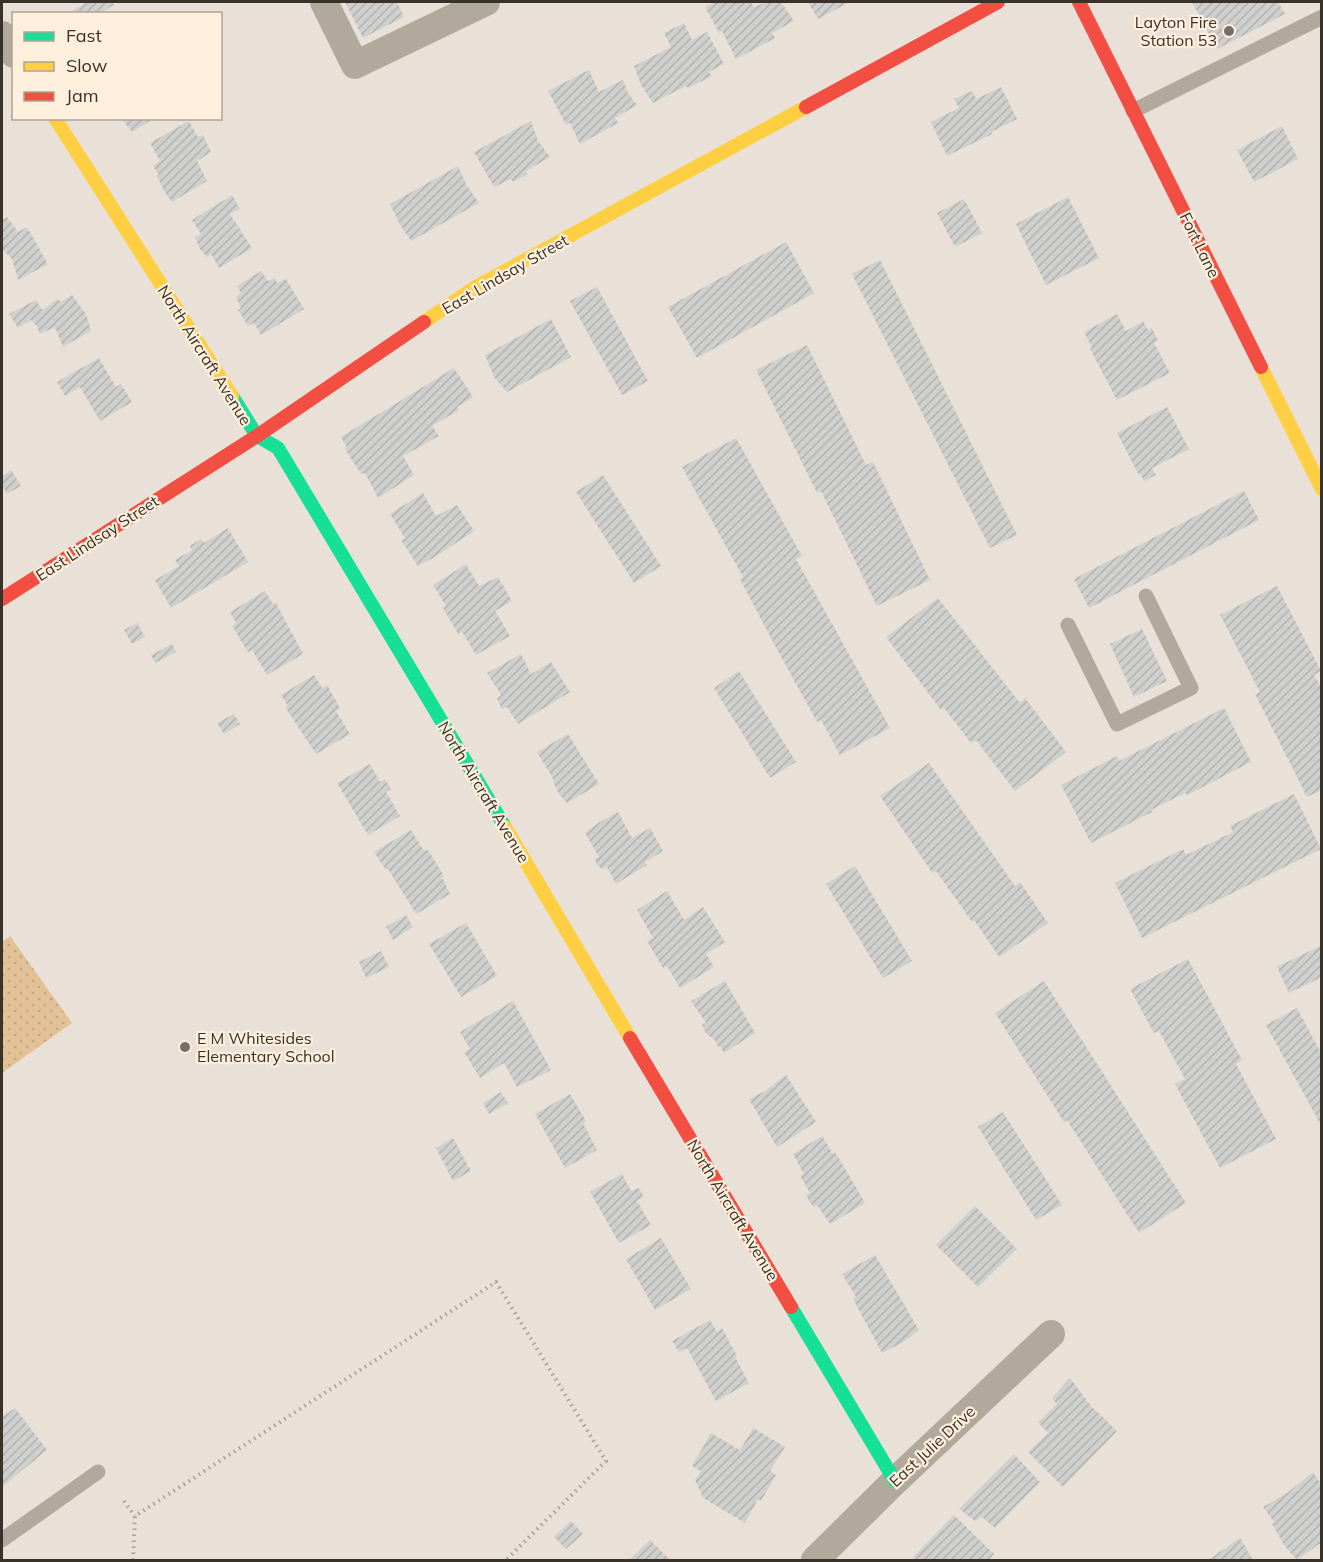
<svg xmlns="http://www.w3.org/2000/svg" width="1323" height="1562" viewBox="0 0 1323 1562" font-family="Mulish,sans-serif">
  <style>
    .park { fill: url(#park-dots) }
    .building { fill: url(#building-hatch) }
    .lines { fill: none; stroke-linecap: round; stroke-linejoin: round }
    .path { stroke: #a8a097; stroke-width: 4; stroke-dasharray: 1.5 4.5; stroke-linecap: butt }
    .lane { stroke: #b2a99d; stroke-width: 15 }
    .street { stroke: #b2a99d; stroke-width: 28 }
    .fast { stroke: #16e098; stroke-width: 14 }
    .slow { stroke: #ffcf43; stroke-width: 14 }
    .jam { stroke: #f24e42; stroke-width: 14 }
    .poi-dot { fill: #766f67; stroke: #ffefdd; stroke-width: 2 }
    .labels { text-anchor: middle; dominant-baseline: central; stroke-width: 4.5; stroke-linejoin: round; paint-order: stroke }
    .poi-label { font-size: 16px; fill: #38322b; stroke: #ffefdd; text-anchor: end }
    .street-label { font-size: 16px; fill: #38322b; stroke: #ffefdd }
  </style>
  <defs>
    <pattern id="park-dots" width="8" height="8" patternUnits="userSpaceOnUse" patternTransform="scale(1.5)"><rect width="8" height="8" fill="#e2c197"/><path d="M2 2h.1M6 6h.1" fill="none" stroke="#c3a682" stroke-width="1.8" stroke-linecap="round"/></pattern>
    <pattern id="building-hatch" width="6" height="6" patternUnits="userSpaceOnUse" patternTransform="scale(1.5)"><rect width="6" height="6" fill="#cfd0cd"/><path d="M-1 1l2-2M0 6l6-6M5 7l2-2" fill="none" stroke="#b2b3b0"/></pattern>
  </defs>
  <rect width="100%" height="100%" fill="#e9e1d7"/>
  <!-- park -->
  <polygon class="park" points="10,936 72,1023 2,1073 2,942"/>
  <!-- building -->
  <g class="building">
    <polygon points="87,2 112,2 114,5 99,14 67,14"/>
    <polygon points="345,2 397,2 404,17 363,38"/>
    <polygon points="715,2 751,2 754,7 766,2 781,2 794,21 772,33 775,38 736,59 722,31 719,33 705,7"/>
    <polygon points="808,2 850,2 818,19"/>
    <polygon points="1192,2 1278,2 1285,14 1217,49"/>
    <polygon points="684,23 692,40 707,32 724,64 709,72 712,76 688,88 686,86 653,103 641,85 634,66 671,47 664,33"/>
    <polygon points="589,70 599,92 623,80 628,93 637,105 615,118 618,123 580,144 570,123 566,125 548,91"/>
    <polygon points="1001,87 1017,119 991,132 992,134 947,156 931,122 959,108 954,99 972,91 976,99"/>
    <polygon points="121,118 155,118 132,132"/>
    <polygon points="189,121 198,137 203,135 211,152 197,161 207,181 172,202 164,191 157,176 159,175 153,166 160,161 150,143"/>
    <polygon points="531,121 538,141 550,157 526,171 528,174 513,182 511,179 494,187 474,152"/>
    <polygon points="1282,126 1298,159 1254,182 1237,150"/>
    <polygon points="458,166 467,186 479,203 411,241 399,223 390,204"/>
    <polygon points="232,195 240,209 230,214 252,248 219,268 211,254 207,257 199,248 195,237 201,234 192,220"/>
    <polygon points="1068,197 1099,258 1046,285 1016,224"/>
    <polygon points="964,199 982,233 955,247 937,213"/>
    <polygon points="7,217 18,232 27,227 48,264 18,280 12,259 4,251 2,252 2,220"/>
    <polygon points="786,242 814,293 697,358 668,307"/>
    <polygon points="880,260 1017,535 990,548 852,274"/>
    <polygon points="261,271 268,281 275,278 277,283 286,279 304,309 261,335 254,323 248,326 238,310 241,308 236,297 241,293 237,286"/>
    <polygon points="597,287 648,381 622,395 570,301"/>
    <polygon points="72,295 86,314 91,331 63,347 55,327 40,334 36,325 31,320 18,328 9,314 36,300 42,310 58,299 61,302"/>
    <polygon points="1117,314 1126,331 1143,321 1148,330 1152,328 1158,341 1154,343 1170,373 1117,400 1090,349 1092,348 1084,332"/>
    <polygon points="551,319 571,357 507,392 494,377 485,355"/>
    <polygon points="807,345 866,465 873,462 930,580 877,606 821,491 817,493 756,370"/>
    <polygon points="99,358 116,387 121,384 132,402 100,421 80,387 65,396 57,382"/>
    <polygon points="454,368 473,397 457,407 459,410 432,426 439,436 403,456 414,475 378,498 365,473 361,474 345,449 347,448 341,437"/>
    <polygon points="1167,407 1189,449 1152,468 1156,475 1144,481 1141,474 1139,475 1117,433"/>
    <polygon points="736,438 802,556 796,559 890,728 840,755 821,720 817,722 774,644 740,579 743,577 682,467"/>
    <polygon points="11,470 21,486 7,494 2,486 2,476"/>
    <polygon points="603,475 661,566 634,583 576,492"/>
    <polygon points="1244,491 1259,520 1089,608 1074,579"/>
    <polygon points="423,493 436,516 457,505 474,531 435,557 418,566 401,540 405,538 390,514"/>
    <polygon points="228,528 248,562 171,608 155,580 179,566 175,560 192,550 190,546 201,539 204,543"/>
    <polygon points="466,564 479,586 498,577 512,601 495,611 510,636 476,655 462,632 458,634 443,608 446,606 433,585"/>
    <polygon points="1277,586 1321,671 1314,675 1322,689 1322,790 1307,797 1255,694 1260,692 1220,615"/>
    <polygon points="265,591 273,604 276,603 303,654 267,675 252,650 248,652 232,626 236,623 230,612"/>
    <polygon points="938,598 1020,703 1025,698 1066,752 1015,791 976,740 971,743 944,708 941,710 886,637"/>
    <polygon points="137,623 145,637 132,644 124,630"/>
    <polygon points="1142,629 1167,681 1134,697 1110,644"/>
    <polygon points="172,644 176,652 155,663 151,655"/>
    <polygon points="521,654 531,674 551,662 570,692 518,724 507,707 502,709 497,699 501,695 487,673"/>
    <polygon points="739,671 796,762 770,778 714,688"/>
    <polygon points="314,675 322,688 327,685 340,708 336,711 350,734 316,754 285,707 288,706 281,695"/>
    <polygon points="1224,708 1251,762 1187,795 1185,793 1151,810 1152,812 1091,843 1061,785 1117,756 1119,761"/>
    <polygon points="234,714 240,724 224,734 217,723"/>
    <polygon points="568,734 599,784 567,803 557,791 552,777 537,752"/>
    <polygon points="929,763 1015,886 1020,882 1048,923 999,957 974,920 972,922 936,871 933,874 880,796"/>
    <polygon points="370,764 380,782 385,779 391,789 386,792 400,816 368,835 337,783"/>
    <polygon points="1294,794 1321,849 1142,938 1115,883 1183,849 1186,855 1233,832 1230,826"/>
    <polygon points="618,812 632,838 650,828 663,851 645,862 647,865 616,884 607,867 602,869 597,865 595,859 599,857 585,833 598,823"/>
    <polygon points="411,830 424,851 428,850 444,876 440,879 443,879 450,894 416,914 388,869 386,870 374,852"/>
    <polygon points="855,866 912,961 883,978 826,884"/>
    <polygon points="667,891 684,920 703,907 725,942 706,954 714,967 680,988 667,966 663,968 647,941 653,938 637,910"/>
    <polygon points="406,915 413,927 393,940 386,927"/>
    <polygon points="466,923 497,976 461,997 429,944"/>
    <polygon points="1322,945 1322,977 1289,993 1277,967"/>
    <polygon points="381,951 389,967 366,978 359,962"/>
    <polygon points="1188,959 1242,1060 1236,1064 1276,1139 1220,1168 1175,1084 1185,1079 1159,1031 1154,1033 1130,989"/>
    <polygon points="725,981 755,1033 724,1053 720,1046 718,1047 714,1039 706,1034 702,1025 706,1023 691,1001"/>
    <polygon points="1044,981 1186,1203 1139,1233 1067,1120 1064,1122 995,1013"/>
    <polygon points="513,1001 551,1070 517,1087 504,1063 480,1078 464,1052 470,1049 460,1032"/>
    <polygon points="1297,1008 1322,1055 1322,1127 1266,1025"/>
    <polygon points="786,1075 816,1122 777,1147 749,1099 765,1091"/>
    <polygon points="501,1092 508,1103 489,1114 483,1103"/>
    <polygon points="570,1094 586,1121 583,1123 597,1150 565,1168 535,1114"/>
    <polygon points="1003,1112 1062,1205 1036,1220 978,1127"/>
    <polygon points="822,1136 833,1154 836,1153 865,1203 830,1224 817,1205 814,1207 809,1201 806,1195 810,1193 800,1176 804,1174 793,1154"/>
    <polygon points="453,1138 471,1171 453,1181 436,1148"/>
    <polygon points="622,1174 631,1191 639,1188 644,1197 637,1201 651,1225 619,1243 590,1192"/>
    <polygon points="975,1206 1017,1249 978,1287 936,1245"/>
    <polygon points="661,1238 691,1289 655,1310 626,1259"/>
    <polygon points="875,1255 919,1330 902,1343 882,1353 853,1299 856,1297 842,1274"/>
    <polygon points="710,1320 717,1332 722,1328 737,1356 735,1357 749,1383 716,1401 687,1348 679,1352 672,1341"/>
    <polygon points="1070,1378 1091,1406 1117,1431 1063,1487 1028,1452 1048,1433 1038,1422 1057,1404 1052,1398"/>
    <polygon points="15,1408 47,1450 2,1487 2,1417"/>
    <polygon points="753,1428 785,1447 770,1471 776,1475 761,1501 758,1499 745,1523 703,1498 695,1480 701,1471 692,1466 711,1433 740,1450"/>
    <polygon points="1014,1454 1040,1482 995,1528 982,1517 975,1521 959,1509"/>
    <polygon points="1313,1472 1322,1486 1322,1542 1297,1560 1284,1545 1272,1524 1274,1522 1263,1507 1287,1493"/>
    <polygon points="954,1515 994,1554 989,1560 917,1560 913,1557"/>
    <polygon points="571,1521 583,1534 566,1549 554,1537"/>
    <polygon points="1240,1538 1253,1560 1208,1560"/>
    <polygon points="650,1540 670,1560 629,1560"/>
  </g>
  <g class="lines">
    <!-- path -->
    <g class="path">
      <polyline points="124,1501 135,1516"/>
      <polyline points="133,1560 135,1516 496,1282 606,1461 506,1560"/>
    </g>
    <!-- lane -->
    <g class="lane">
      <polyline points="1133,111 1322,17"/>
      <polyline points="1068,625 1117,724 1191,688 1146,596"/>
      <polyline points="2,1540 98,1472"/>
    </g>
    <!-- street -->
    <g class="street">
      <polyline points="324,2 355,65 486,2"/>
      <polyline points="2,35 14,54"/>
      <polyline points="815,1560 895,1481 1051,1334"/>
    </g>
    <!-- fast -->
    <g class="fast">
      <polyline points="232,396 257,436 278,448 505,827"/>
      <polyline points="791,1307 895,1481"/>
    </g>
    <!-- slow -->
    <g class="slow">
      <polyline points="55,118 232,396"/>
      <polyline points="424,322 474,288 806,107"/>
      <polyline points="1261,367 1322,489"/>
      <polyline points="505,827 630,1038"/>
    </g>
    <!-- jam -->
    <g class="jam">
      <polyline points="1079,2 1261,367"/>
      <polyline points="806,107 998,2"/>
      <polyline points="2,599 257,436 424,322"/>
      <polyline points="630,1038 791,1307"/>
    </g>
  </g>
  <!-- markers -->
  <g class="poi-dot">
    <circle cx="1229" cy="31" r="6"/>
    <circle cx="185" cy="1047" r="6"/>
  </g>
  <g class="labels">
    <!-- poi labels -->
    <g class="poi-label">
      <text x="1217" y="22">Layton Fire<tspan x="1217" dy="18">Station 53</tspan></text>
      <text x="197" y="1038" text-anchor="start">E M Whitesides<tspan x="197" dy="18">Elementary School</tspan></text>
    </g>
    <!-- street labels -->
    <g class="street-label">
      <text transform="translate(1200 245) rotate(64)">Fort Lane</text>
      <text transform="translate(505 274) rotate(-30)">East Lindsay Street</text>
      <text transform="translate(205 355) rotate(58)">North Aircraft Avenue</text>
      <text transform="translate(97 538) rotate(-33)">East Lindsay Street</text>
      <text transform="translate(484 792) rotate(59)">North Aircraft Avenue</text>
      <text transform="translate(733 1210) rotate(59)">North Aircraft Avenue</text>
      <text transform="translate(932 1446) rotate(-43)">East Julie Drive</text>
    </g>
  </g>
  <!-- border -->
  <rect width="1323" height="1562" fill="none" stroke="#38322b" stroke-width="6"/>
  <!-- legend -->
  <rect x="12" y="12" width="210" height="108" fill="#ffefdd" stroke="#afa396" stroke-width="1.5"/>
  <rect x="24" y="32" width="30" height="9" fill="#16e098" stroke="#afa396" stroke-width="1.5"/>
  <text x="66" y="42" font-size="18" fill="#38322b">Fast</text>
  <rect x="24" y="62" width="30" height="9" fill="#ffcf43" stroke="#afa396" stroke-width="1.5"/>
  <text x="66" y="72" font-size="18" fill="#38322b">Slow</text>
  <rect x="24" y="92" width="30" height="9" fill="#f24e42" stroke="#afa396" stroke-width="1.5"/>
  <text x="66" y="102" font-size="18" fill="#38322b">Jam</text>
</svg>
